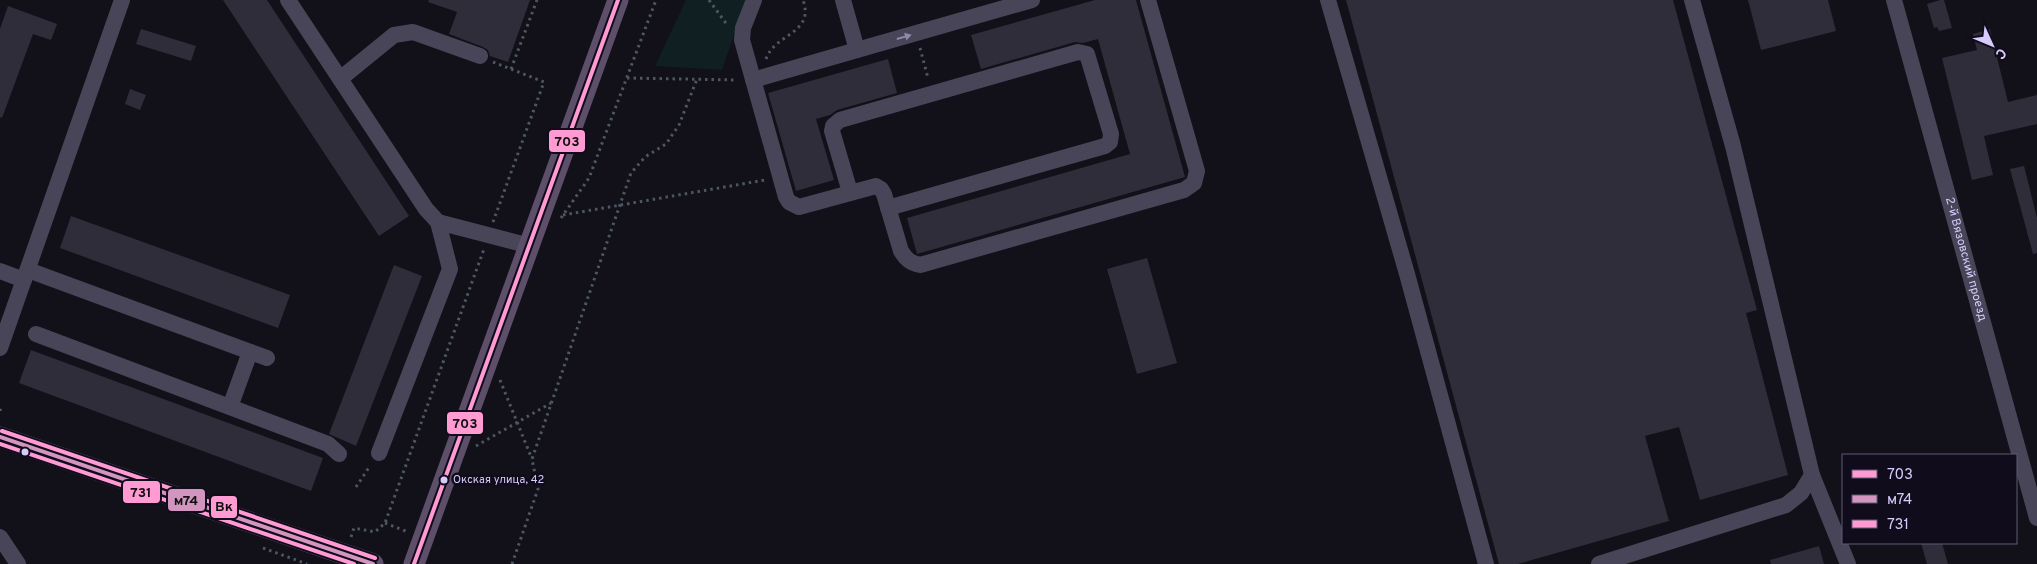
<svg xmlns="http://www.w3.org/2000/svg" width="2037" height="564" viewBox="0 0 2037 564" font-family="Overpass,sans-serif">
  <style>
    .green { fill: #102022 }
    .building { fill: #302d3a }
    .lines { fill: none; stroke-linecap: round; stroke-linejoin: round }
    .path { stroke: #4d5763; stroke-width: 3; stroke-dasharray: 2.5 4; stroke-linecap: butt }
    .minor { stroke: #484558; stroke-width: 16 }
    .major { stroke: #5d4f69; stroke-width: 21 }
    .bus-1-casing { stroke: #110c1b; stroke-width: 8 }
    .bus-2-casing { stroke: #110c1b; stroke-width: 8 }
    .bus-3-casing { stroke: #110c1b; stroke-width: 8 }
    .bus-4-casing { stroke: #110c1b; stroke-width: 8 }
    .bus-1 { stroke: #ff9ad2; stroke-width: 4 }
    .bus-2 { stroke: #d295bf; stroke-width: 4 }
    .bus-3 { stroke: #ff9ad2; stroke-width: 4 }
    .bus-4 { stroke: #ff9ad2; stroke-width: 4 }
    .oneway { fill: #8f88a9 }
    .bus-dot { fill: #d6cbfa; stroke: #110c1b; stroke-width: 2 }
    .labels { text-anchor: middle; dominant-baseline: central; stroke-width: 5; stroke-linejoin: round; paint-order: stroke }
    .bus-label { font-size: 11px; fill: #d6cbfa; stroke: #110c1b; text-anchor: start }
    .street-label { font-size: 12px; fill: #d6cbfa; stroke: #110c1b }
    .line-badge { stroke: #110c1b; stroke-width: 2 }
    .pale-badge-label { font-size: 14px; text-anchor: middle; font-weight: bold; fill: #111 }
  </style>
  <rect width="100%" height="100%" fill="#121018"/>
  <!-- green -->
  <polygon class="green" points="686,0 746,0 722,70 655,66"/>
  <!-- building -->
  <g class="building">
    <polygon points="223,0 267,0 409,216 379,236"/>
    <polygon points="429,0 530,0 508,62 490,56 488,50 483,47 449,34 457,12 428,2"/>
    <polygon points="1095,0 1136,0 1185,177 917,254 907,218 1130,154 1098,39 1083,43 1075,42 981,69 971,35"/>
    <polygon points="1346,0 1673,0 1757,310 1746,313 1788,475 1700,500 1679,427 1645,436 1669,521 1518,564 1499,564"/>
    <polygon points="1748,0 1828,0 1836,31 1761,50"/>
    <polygon points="1940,0 1944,0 1952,28 1939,31 1937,27 1934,28 1927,4"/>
    <polygon points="8,6 57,24 51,40 33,34 2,118 0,117 0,29"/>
    <polygon points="141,29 196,46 191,61 136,44"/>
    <polygon points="1990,29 2008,102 2037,95 2037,124 1984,136 1993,175 1972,180 1942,58 1977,50 1973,34"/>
    <polygon points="888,59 897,93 837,110 830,115 816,119 834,180 796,191 768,93"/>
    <polygon points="130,89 146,95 140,110 125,104"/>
    <polygon points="2024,166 2037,218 2037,253 2033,254 2010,169"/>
    <polygon points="71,216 290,295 278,328 60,248"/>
    <polygon points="1147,258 1177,363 1137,374 1107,269"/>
    <polygon points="394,265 422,276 356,446 329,434"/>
    <polygon points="31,350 323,458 311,491 19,383"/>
    <polygon points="1921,543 1942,543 1948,564 1927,564"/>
    <polygon points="1819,546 1824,564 1771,564 1770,560"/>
  </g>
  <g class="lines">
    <!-- path -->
    <g class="path">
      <polyline points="709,0 728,26"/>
      <polyline points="920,48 928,78"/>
      <path d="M 766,59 C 775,33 815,34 803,0"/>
      <polyline points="493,62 544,82 493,222"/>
      <polyline points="511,69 537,0"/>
      <polyline points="627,78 736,80"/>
      <polyline points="563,215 765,180"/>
      <polyline points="561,218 589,178 656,0"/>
      <polyline points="500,380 532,459"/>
      <polyline points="0,411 1,407"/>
      <polyline points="476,446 551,403"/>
      <polyline points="356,487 370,466"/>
      <polyline points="385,523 408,532"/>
      <polyline points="351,537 354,528 375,532 385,523 484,249"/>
      <polyline points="263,548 307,564"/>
      <polyline points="512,564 538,489 532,459 631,173 645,157 666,144 679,125 697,79"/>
    </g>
    <!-- minor -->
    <g class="minor">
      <polyline points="288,0 426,209 438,222 530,246"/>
      <path d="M 754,0 L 743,28 L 742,40 L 786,197 L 789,202 L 799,207 L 876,186 L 881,189 L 884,194 L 901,251 C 906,259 910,263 920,265 L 1184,190 L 1194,183 L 1197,171 L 1148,0"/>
      <polyline points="1328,0 1407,274 1486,564"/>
      <path id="s1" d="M 1894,0 L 2037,518"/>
      <polyline points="857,50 1032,0"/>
      <polyline points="340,79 394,35 413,32 480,56"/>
      <polyline points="753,80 857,50 843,0"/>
      <polyline points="850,192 832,131 833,126 840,120 1078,52 1087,54 1111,134 1110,142 1105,146 888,208"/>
      <polyline points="28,270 267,358"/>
      <polyline points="0,271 24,280"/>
      <polyline points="36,334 328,444 339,454"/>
      <polyline points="0,348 122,0"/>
      <polyline points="230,407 250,352"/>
      <polyline points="379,453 450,269 438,222"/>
      <polyline points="1812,475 1848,564"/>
      <polyline points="0,537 18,564"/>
      <polyline points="1599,564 1786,505 1801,493 1812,475 1733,146 1692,0"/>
    </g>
    <!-- major -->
    <g class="major">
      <polyline points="0,437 373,564"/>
      <polyline points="414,564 618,0"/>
    </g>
    <!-- bus-1 casing -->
    <g class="bus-1-casing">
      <polyline id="bus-1" points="414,564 618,0"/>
    </g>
    <!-- bus-2 casing -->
    <g class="bus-2-casing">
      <polyline id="bus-2" points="0,437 373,564"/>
    </g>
    <!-- bus-3 casing -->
    <g class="bus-3-casing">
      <polyline id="bus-3" points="0,444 354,564"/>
    </g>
    <!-- bus-4 casing -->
    <g class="bus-4-casing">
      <polyline id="bus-4" points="2,431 375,558"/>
    </g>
    <!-- bus-1 -->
    <use href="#bus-1" class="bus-1"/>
    <!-- bus-2 -->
    <use href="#bus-2" class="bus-2"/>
    <!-- bus-3 -->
    <use href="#bus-3" class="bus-3"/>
    <!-- bus-4 -->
    <use href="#bus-4" class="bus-4"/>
  </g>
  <!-- one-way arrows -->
  <defs><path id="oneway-solid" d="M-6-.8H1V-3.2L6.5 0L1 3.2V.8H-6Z" transform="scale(1.25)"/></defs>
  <use class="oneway" href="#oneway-solid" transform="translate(904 37) rotate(-16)"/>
  <!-- markers -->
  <g class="bus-dot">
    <circle cx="25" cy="452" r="4.5"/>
    <circle cx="444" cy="480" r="4.5"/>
  </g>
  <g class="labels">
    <!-- bus labels -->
    <g class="bus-label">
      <text x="453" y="480">Окская улица, 42</text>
    </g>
    <!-- street labels -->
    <g class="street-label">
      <text stroke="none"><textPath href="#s1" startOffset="269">2-й Вязовский проезд</textPath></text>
    </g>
  </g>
  <g class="line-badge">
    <rect x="548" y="129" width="38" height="24" rx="5" fill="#ff9ad2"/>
    <rect x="446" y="411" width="38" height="24" rx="5" fill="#ff9ad2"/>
    <rect x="122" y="480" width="39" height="24" rx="5" fill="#ff9ad2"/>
    <rect x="167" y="488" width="39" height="24" rx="5" fill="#d295bf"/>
    <rect x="210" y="495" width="28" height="24" rx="5" fill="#ff9ad2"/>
  </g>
  <g class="pale-badge-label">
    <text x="567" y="146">703</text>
    <text x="465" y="428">703</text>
    <text x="141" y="497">731</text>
    <text x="186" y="505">м74</text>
    <text x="224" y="511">Вк</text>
  </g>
  <!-- legend -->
  <rect x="1842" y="454" width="175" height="90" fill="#110c1b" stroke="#605874"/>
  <rect x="1852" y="470" width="25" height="8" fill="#ff9ad2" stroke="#605874"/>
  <text x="1887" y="479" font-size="15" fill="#d6cbfa">703</text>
  <rect x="1852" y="495" width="25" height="8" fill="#d295bf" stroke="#605874"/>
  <text x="1887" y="504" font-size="15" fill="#d6cbfa">м74</text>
  <rect x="1852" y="520" width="25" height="8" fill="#ff9ad2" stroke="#605874"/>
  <text x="1887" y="529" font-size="15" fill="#d6cbfa">731</text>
  <!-- north arrow -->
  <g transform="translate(1992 45) rotate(134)" stroke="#110c1b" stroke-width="4" paint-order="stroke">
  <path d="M0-4L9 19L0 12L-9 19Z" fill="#d6cbfa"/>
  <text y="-8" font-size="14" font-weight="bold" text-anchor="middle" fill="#d6cbfa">С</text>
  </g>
</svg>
